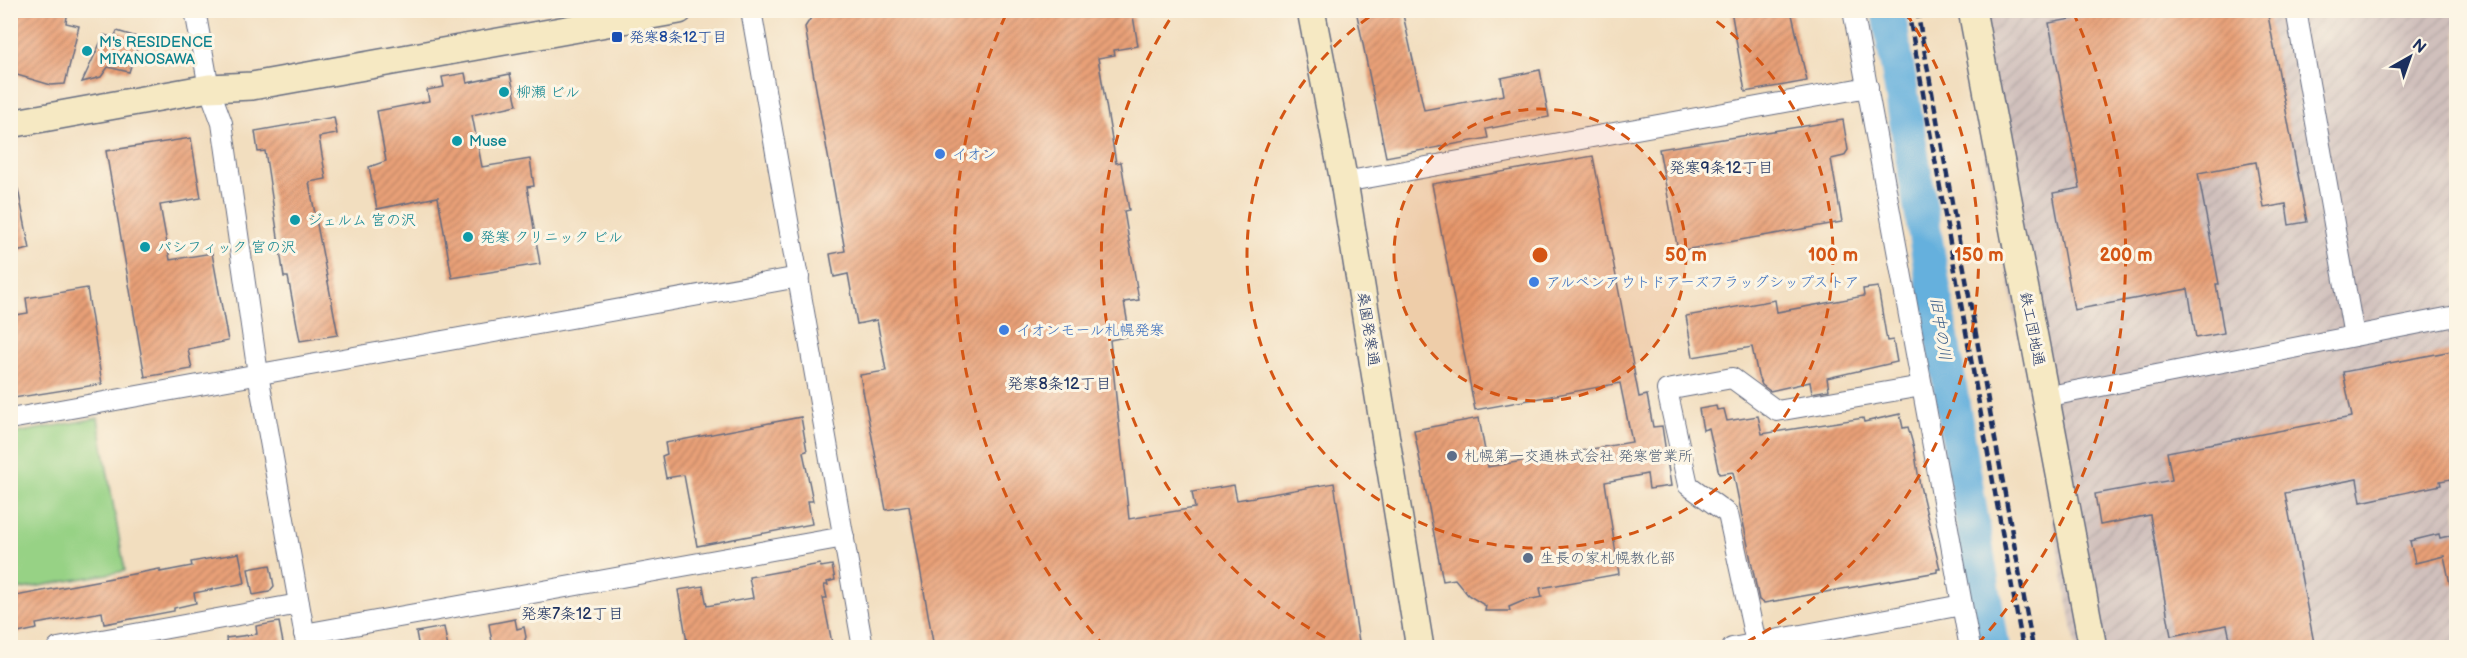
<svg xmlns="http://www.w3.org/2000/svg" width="2467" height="658" viewBox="0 0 2467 658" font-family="'Balsamiq Sans','Klee One',sans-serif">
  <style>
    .industrial { fill: url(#industrial-furrows) }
    .green { fill: #97d285; stroke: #598072; stroke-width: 1.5 }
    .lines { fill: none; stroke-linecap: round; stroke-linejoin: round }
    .river { stroke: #65b0dd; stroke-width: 34 }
    .building { fill: url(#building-hatch) }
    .street-casing { stroke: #666c80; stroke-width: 22 }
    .secondary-casing { stroke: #666c80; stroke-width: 30 }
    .street { stroke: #fff; stroke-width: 20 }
    .secondary { stroke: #f6e9c3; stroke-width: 27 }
    .rail { stroke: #1b2f5e; stroke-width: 4.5; stroke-dasharray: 9 4.5; stroke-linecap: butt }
    .ring { fill: none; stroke: #d45514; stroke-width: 3; stroke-dasharray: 10 8 }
    .transit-dot { fill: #1a4fb4; stroke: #fcf5e5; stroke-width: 2 }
    .culture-dot { fill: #0f9aa8; stroke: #fcf5e5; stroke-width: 2 }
    .shop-dot { fill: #3f7fe0; stroke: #fcf5e5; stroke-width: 2 }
    .service-dot { fill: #5c6f8a; stroke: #fcf5e5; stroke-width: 2 }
    .labels { text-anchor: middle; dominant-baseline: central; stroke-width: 6; stroke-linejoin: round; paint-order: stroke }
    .transit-label { font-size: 15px; fill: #164399; stroke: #fcf5e5; text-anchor: start }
    .culture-label { font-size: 15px; fill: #0d838f; stroke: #fcf5e5; text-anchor: start }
    .shop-label { font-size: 15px; fill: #366cbe; stroke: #fcf5e5; text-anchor: start }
    .street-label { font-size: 15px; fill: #1b2f5e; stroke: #fcf5e5 }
    .service-label { font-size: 15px; fill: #4e5e75; stroke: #fcf5e5; text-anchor: start }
    .neighbourhood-label { font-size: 16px; fill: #1b2f5e; stroke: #fcf5e5 }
    .water-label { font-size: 16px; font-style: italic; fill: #315684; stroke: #fcf5e5 }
    .centre { fill: #d45514; stroke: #fcf5e5; stroke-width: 3 }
    .ring-label { font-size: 18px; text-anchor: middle; font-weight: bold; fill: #d45514; stroke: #fcf5e5; stroke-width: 6; stroke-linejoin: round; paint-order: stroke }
  </style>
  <defs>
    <pattern id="industrial-furrows" width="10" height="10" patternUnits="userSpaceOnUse" patternTransform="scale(1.5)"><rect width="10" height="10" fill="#d0c0bc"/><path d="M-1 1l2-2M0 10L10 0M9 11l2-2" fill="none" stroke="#b2a5a4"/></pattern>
    <pattern id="building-hatch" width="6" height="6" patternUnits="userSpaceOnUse" patternTransform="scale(1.5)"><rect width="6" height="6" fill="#e9a077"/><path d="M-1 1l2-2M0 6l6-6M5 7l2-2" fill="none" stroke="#bc8365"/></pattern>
  </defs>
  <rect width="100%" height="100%" fill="#fcf5e5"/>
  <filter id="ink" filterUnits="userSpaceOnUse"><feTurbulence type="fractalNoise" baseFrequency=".0167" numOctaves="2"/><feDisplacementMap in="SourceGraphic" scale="12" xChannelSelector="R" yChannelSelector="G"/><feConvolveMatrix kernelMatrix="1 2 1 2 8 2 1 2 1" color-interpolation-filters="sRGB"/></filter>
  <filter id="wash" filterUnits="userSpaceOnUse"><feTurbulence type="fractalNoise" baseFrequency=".008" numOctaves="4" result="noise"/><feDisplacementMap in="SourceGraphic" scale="24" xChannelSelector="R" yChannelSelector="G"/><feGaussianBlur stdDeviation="1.35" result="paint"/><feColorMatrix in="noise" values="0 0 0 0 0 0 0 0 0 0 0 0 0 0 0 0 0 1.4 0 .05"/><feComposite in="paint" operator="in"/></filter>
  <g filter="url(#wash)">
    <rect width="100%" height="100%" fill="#f2debf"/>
    <!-- industrial -->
    <polygon class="industrial" points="1959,11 2456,11 2456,647 2076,647"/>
    <!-- green -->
    <polygon class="green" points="98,418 125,571 11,591 11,434"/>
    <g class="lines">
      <!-- river -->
      <polyline class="river" points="1888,10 1993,648"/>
    </g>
    <g id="blocks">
      <!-- building -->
      <g class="building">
        <polygon points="10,10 68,10 66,23 79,26 65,84 51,85 10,73"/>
        <polygon points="816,10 1132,10 1138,46 1114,50 1115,55 1098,58 1116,163 1121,162 1129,210 1124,211 1139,300 1124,302 1130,336 1110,340 1129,519 1195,508 1192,492 1234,485 1237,500 1334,483 1360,648 934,648 909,506 886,510 860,375 886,371 877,320 857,324 848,274 834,277 830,254 845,251 805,27"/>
        <polygon points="1356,10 1402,10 1424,110 1504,95 1501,78 1540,70 1549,117 1486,129 1488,138 1386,157"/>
        <polygon points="1731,10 1791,10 1807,81 1745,92"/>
        <polygon points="2120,10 2267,10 2307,222 2289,225 2286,204 2264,208 2256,162 2198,173 2219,284 2216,284 2224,333 2196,338 2188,289 2074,310 2053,193 2080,188 2049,23"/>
        <polygon points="117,31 140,38 129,72 108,67 101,77 82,82 104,35 114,38"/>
        <polygon points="465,73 467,83 510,74 517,105 472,115 482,167 530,159 534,186 527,187 540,264 452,278 438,197 377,209 369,167 386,161 377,111 429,101 427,90 444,87 442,77"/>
        <polygon points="334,117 337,134 319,137 326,179 309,182 338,335 300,341 288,277 284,277 265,151 258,152 255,131"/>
        <polygon points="1843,120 1848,150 1844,156 1831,159 1842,222 1678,251 1659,149"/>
        <polygon points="191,138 201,198 160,205 170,260 212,253 228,341 188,349 192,369 145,377 106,151"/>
        <polygon points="1593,156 1639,397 1647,395 1653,427 1662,426 1671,486 1649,489 1647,474 1605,482 1619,574 1540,588 1542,597 1523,601 1509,607 1510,611 1485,611 1486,606 1468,595 1455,579 1443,581 1414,430 1479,418 1488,467 1632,442 1620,383 1475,410 1432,184"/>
        <polygon points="18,189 30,249 10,253 10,190"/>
        <polygon points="1878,287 1887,341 1893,340 1897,362 1827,378 1829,390 1812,393 1810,382 1770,391 1762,385 1758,376 1752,347 1693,357 1686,316 1775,300 1777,312 1864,296 1863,289"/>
        <polygon points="87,288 102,384 14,398 10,378 10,316 28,313 26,298"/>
        <polygon points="2457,350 2457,457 2453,457 2457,478 2440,481 2441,485 2361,502 2357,479 2285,493 2315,648 2232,648 2227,625 2171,636 2150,515 2100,525 2095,494 2172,480 2167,452 2352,417 2343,372"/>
        <polygon points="1716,406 1717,410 1724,409 1727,421 1758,416 1762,434 1863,418 1864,422 1900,414 1903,428 1908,427 1914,448 1920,486 1940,569 1937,569 1937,572 1764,603 1759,600 1733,472 1719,474 1709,428 1703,430 1699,409"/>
        <polygon points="801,417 807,451 803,452 813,501 808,501 812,524 697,546 684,475 666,478 662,456 667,454 665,443"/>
        <polygon points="2439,534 2440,538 2457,534 2457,584 2450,584 2444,556 2415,563 2410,541"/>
        <polygon points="239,553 245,583 194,593 196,603 174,608 174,611 104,624 102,612 36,624 37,629 13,634 10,597 160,569 160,572 192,566 191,562"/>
        <polygon points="820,564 821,567 832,565 835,580 827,582 828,585 824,585 827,598 823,598 833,648 688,648 678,590 703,586 707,606 753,598 749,577"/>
        <polygon points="270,565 274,586 269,592 253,595 248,569"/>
        <polygon points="515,619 517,629 524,627 526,637 522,648 493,648 489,624"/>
        <polygon points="279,622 284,648 227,648 226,638 257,634 256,626"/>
        <polygon points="444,627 448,648 419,648 416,632"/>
      </g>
    </g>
  </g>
  <g filter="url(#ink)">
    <use href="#blocks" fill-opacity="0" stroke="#666c80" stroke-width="1.5"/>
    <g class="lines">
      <!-- street casing -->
      <g class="street-casing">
        <g id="street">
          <polyline points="195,10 209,88 222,123 258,374 307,648"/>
          <polyline points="751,10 863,648"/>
          <polyline points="1853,10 1970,648"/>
          <polyline points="2296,10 2354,336"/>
          <polyline points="1344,182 1868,87"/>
          <polyline points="2045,397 2456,316"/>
          <polyline points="10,419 799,277"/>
          <polyline points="304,634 844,537"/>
          <polyline points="1756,643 1728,514 1688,485 1667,390 1732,378 1777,411 1922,386"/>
          <polyline points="58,648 299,604"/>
          <polyline points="1732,648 1962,605"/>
        </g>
      </g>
      <!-- secondary casing -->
      <g class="secondary-casing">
        <g id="secondary">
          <polyline points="1311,10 1344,182 1420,648"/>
          <polyline points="1972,10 2093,648"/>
          <polyline points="10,124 209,88 252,86 679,10"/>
        </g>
      </g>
      <!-- street -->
      <use href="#street" class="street"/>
      <!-- secondary -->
      <use href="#secondary" class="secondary"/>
      <!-- rail -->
      <g class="rail">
        <polyline points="1908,10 2023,648"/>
        <polyline points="1917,10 2033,648"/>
      </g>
    </g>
  </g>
  <!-- distance rings -->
  <circle cx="1540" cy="255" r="146" fill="#d45514" fill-opacity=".12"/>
  <g class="ring">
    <circle cx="1540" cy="255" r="146"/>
    <path d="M1702 11A293 293 0 1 1 1378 11"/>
    <path d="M1341 646A439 439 0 0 1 1174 13M1906 13A439 439 0 0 1 1739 646"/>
    <path d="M1105 647A586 586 0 0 1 1007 12M2073 12A586 586 0 0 1 1975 647"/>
  </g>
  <!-- markers -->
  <rect class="transit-dot" x="611" y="31" width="12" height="12" rx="3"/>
  <g class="culture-dot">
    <circle cx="87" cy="51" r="6"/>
    <circle cx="504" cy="92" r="6"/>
    <circle cx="457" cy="141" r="6"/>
    <circle cx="295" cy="220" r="6"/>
    <circle cx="468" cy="237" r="6"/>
    <circle cx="145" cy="247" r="6"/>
  </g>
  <g class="shop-dot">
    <circle cx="940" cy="154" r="6"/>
    <circle cx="1534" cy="282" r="6"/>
    <circle cx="1004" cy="330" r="6"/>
  </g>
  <g class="service-dot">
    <circle cx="1452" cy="456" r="6"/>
    <circle cx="1528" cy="558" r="6"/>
  </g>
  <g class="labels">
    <!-- transit labels -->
    <g class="transit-label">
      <text x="629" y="37">発寒8条12丁目</text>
    </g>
    <!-- culture labels -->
    <g class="culture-label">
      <text x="99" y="42">M's RESIDENCE<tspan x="99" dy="17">MIYANOSAWA</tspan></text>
      <text x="516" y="92">柳瀬 ビル</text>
      <text x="469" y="141">Muse</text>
      <text x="307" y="220">ジェルム 宮の沢</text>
      <text x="480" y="237">発寒 クリニック ビル</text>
      <text x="157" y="247">パシフィック 宮の沢</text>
    </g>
    <!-- shop labels -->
    <g class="shop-label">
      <text x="952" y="154">イオン</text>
      <text x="1546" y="282">アルペンアウトドアーズフラッグシップストア</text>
      <text x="1016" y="330">イオンモール札幌発寒</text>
    </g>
    <!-- street labels -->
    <g class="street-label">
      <text transform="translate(1368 329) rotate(81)">桑園発寒通</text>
      <text transform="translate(2032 329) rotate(79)">鉄工団地通</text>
    </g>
    <!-- service labels -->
    <g class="service-label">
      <text x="1464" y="456">札幌第一交通株式会社 発寒営業所</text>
      <text x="1540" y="558">生長の家札幌教化部</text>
    </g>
    <!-- neighbourhood labels -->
    <g class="neighbourhood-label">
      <text x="1721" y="168">発寒9条12丁目</text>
      <text x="1059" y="384">発寒8条12丁目</text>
      <text x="572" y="614">発寒7条12丁目</text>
    </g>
    <!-- water labels -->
    <g class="water-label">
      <text transform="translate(1940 329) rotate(81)">旧中の川</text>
    </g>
  </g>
  <circle cx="1540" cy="255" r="9" class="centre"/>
  <g class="ring-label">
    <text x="1686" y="261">50 m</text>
    <text x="1833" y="261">100 m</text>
    <text x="1979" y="261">150 m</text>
    <text x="2126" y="261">200 m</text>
  </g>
  <!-- margin -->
  <rect width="2467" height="658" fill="none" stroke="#fcf5e5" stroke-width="36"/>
  <!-- north arrow -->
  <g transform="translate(2410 57) rotate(40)" stroke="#fcf5e5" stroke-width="4.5" paint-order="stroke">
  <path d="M0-4.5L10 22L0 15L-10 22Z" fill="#1b2f5e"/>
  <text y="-9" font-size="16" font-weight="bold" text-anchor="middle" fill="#1b2f5e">N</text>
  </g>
</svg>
